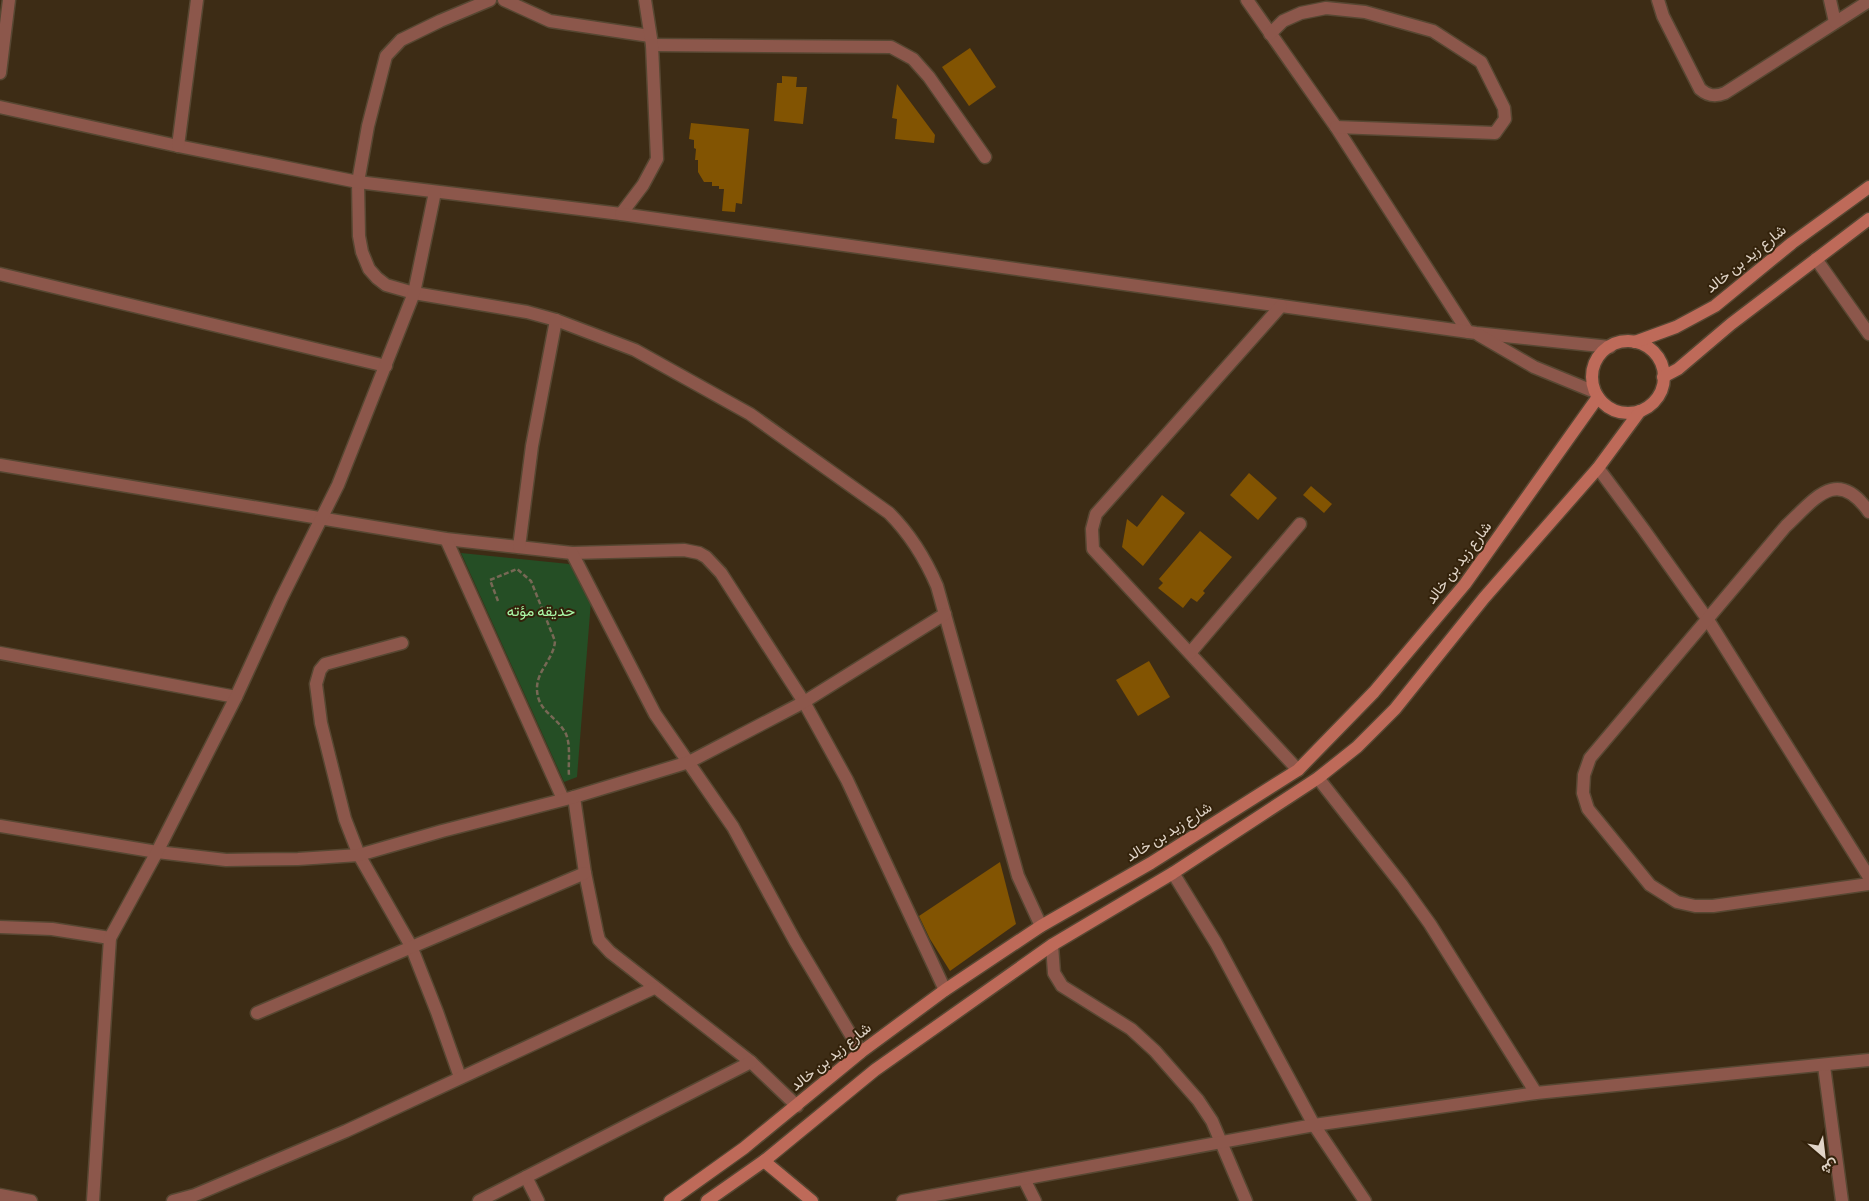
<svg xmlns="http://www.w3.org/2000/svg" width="1869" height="1201" viewBox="0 0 1869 1201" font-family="'Source Sans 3',Vazirmatn,sans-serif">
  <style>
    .green { fill: #254e25 }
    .building { fill: #825402 }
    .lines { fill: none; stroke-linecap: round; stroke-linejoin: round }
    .street-casing { stroke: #574732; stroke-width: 15 }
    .secondary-casing { stroke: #574732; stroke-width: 15 }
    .path { stroke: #776855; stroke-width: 2.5; stroke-dasharray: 5 2.5; stroke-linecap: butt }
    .street { stroke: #8c574b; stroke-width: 12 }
    .secondary { stroke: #be6a59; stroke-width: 12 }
    .labels { text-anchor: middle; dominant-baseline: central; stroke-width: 4; stroke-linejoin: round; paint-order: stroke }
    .street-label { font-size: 15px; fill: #e1d5c8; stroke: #33220b }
    .park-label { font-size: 15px; fill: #aaf9a8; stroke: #33220b }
  </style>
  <rect width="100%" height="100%" fill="#3d2c15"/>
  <!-- green -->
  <polygon class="green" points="461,553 569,564 576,571 591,601 577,777 564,782"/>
  <!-- building -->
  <g class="building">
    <polygon points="970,48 996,87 969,106 942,67"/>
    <polygon points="782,76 797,77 796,87 807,87 803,124 774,121 777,83 782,83"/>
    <polygon points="897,84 935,135 934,143 895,139 897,119 892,118"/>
    <polygon points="691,123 749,129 742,204 736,203 735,212 722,211 724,189 719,189 719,186 712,186 712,182 704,182 698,172 698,160 695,160 696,149 694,148 694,140 689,139"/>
    <polygon points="1249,473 1277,498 1258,520 1230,495"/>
    <polygon points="1311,486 1332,504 1324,513 1303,495"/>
    <polygon points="1162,495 1185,513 1143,566 1122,547 1127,519 1137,527"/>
    <polygon points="1200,531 1232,557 1203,591 1205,593 1197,602 1191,598 1183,608 1158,588 1163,583 1159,579"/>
    <polygon points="1149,661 1170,697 1138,716 1116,680"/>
    <polygon points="1000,862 1016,924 950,971 930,939 919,916"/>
  </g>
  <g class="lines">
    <!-- street casing -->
    <g class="street-casing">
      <g id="street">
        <path d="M 490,0 L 440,21 L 401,40 L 386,56 L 368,126 L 358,182 L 359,236 L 362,252 L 369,269 L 377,278 L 386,285 L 414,293 L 527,312 L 556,320 L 635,350 L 750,414 L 889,513 C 911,535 925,558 937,586 L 1018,876 L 1041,926"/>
        <polyline points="504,0 550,21 650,36"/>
        <polyline points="1247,0 1336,127 1468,332"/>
        <path d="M 1658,0 L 1663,16 L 1700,89 C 1708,96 1715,97 1725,93 L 1869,1"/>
        <polyline points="1830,0 1835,22"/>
        <polyline points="1270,34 1283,21 1301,13 1326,8 1365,12 1433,31 1481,62 1504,108 1505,119 1495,133 1336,127"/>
        <polyline points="652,45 891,47 913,59 929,77 985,157"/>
        <polyline points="0,73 9,0"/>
        <polyline points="0,107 178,146 358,182 621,214 643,185 657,159 652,45 645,0"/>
        <polyline points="178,146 197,0"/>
        <polyline points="621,214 1476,333 1610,347"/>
        <polyline points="1816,259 1869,334"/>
        <polyline points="0,274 386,366"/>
        <polyline points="1281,306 1096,514 1092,529 1093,549 1298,770"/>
        <polyline points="1479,335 1534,367 1595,392"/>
        <polyline points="0,465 446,539 572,553 684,550 699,553 706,557 721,573 804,702 847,780 945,990"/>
        <polyline points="1598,468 1644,530 1708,620 1869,877"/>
        <path d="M 1869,512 C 1837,466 1815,499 1786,526 L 1590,758 L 1584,775 L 1583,793 L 1588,809 L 1650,885 L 1677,902 L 1695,906 L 1713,906 L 1869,884"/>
        <polyline points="446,539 563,799"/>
        <polyline points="519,547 532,446 556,320"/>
        <polyline points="572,553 655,714 733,827 795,941 861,1052"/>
        <polyline points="402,643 325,664 320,670 316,684 321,723 345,819 359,855 411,946 437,1012 460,1077"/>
        <polyline points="0,653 236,697"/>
        <polyline points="1190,653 1300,524"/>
        <polyline points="1318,778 1402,885 1430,924 1536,1093"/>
        <polyline points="574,797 585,873 597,932 599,940 610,952 751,1062 797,1106"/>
        <polyline points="0,826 157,852 226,860 298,859 359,855 442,831 574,797 689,762 804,702 945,614"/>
        <polyline points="1173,873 1216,943 1314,1125 1365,1201"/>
        <polyline points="0,927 52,929 110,938"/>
        <polyline points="1052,945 1054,973 1062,986 1131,1029 1155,1051 1198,1100 1212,1121 1246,1201"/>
        <polyline points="257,1013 585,873"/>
        <polyline points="1824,1066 1842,1201"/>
        <polyline points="526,1177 538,1201"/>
        <polyline points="1024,1179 1035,1201"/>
        <polyline points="0,1195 31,1201"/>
        <polyline points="93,1201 110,938 157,852 236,697 281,599 338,485 414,293 435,192"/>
        <polyline points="173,1201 195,1195 346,1131 654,988"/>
        <polyline points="479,1201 751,1062"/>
        <polyline points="903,1201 1314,1125 1536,1093 1869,1060"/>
      </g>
    </g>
    <!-- secondary casing -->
    <g class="secondary-casing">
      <g id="secondary">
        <circle cx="1628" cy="377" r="36"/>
        <polyline points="1635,342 1676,327 1715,306 1792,243 1869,187"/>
        <polyline points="1663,377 1678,369 1731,324 1869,219"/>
        <polyline points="764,1161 812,1201"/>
        <polyline points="670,1201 744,1148 861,1052 945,990 1041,926 1151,863 1298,770 1374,692 1465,584 1598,397"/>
        <polyline points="707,1201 764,1161 875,1070 1052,945 1173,873 1318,778 1357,747 1395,709 1484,598 1598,468 1640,411"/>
      </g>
    </g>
    <!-- path -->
    <path class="path" d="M 498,601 L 490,580 L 517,569 L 531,581 L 555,641 C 554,659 536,671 537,690 C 538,712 557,716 566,734 C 571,746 568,763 569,776"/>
    <!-- street -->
    <use href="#street" class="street"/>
    <!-- secondary -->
    <use href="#secondary" class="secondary"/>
  </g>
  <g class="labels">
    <!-- street labels -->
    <g class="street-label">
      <text transform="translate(1746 259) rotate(-39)">شارع زيد بن خالد</text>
      <text transform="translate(1459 563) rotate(-53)">شارع زيد بن خالد</text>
      <text transform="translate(1169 832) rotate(-32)">شارع زيد بن خالد</text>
      <text transform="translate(831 1057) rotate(-39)">شارع زيد بن خالد</text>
    </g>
    <!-- park labels -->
    <g class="park-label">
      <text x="541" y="611">حديقه مؤته</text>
    </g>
  </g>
  <!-- north arrow -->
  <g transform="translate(1824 1156) rotate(152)" stroke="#33220b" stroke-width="4" paint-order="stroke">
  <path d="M0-4L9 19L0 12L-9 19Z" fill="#e1d5c8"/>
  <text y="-8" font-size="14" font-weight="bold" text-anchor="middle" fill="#e1d5c8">ش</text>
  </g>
</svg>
